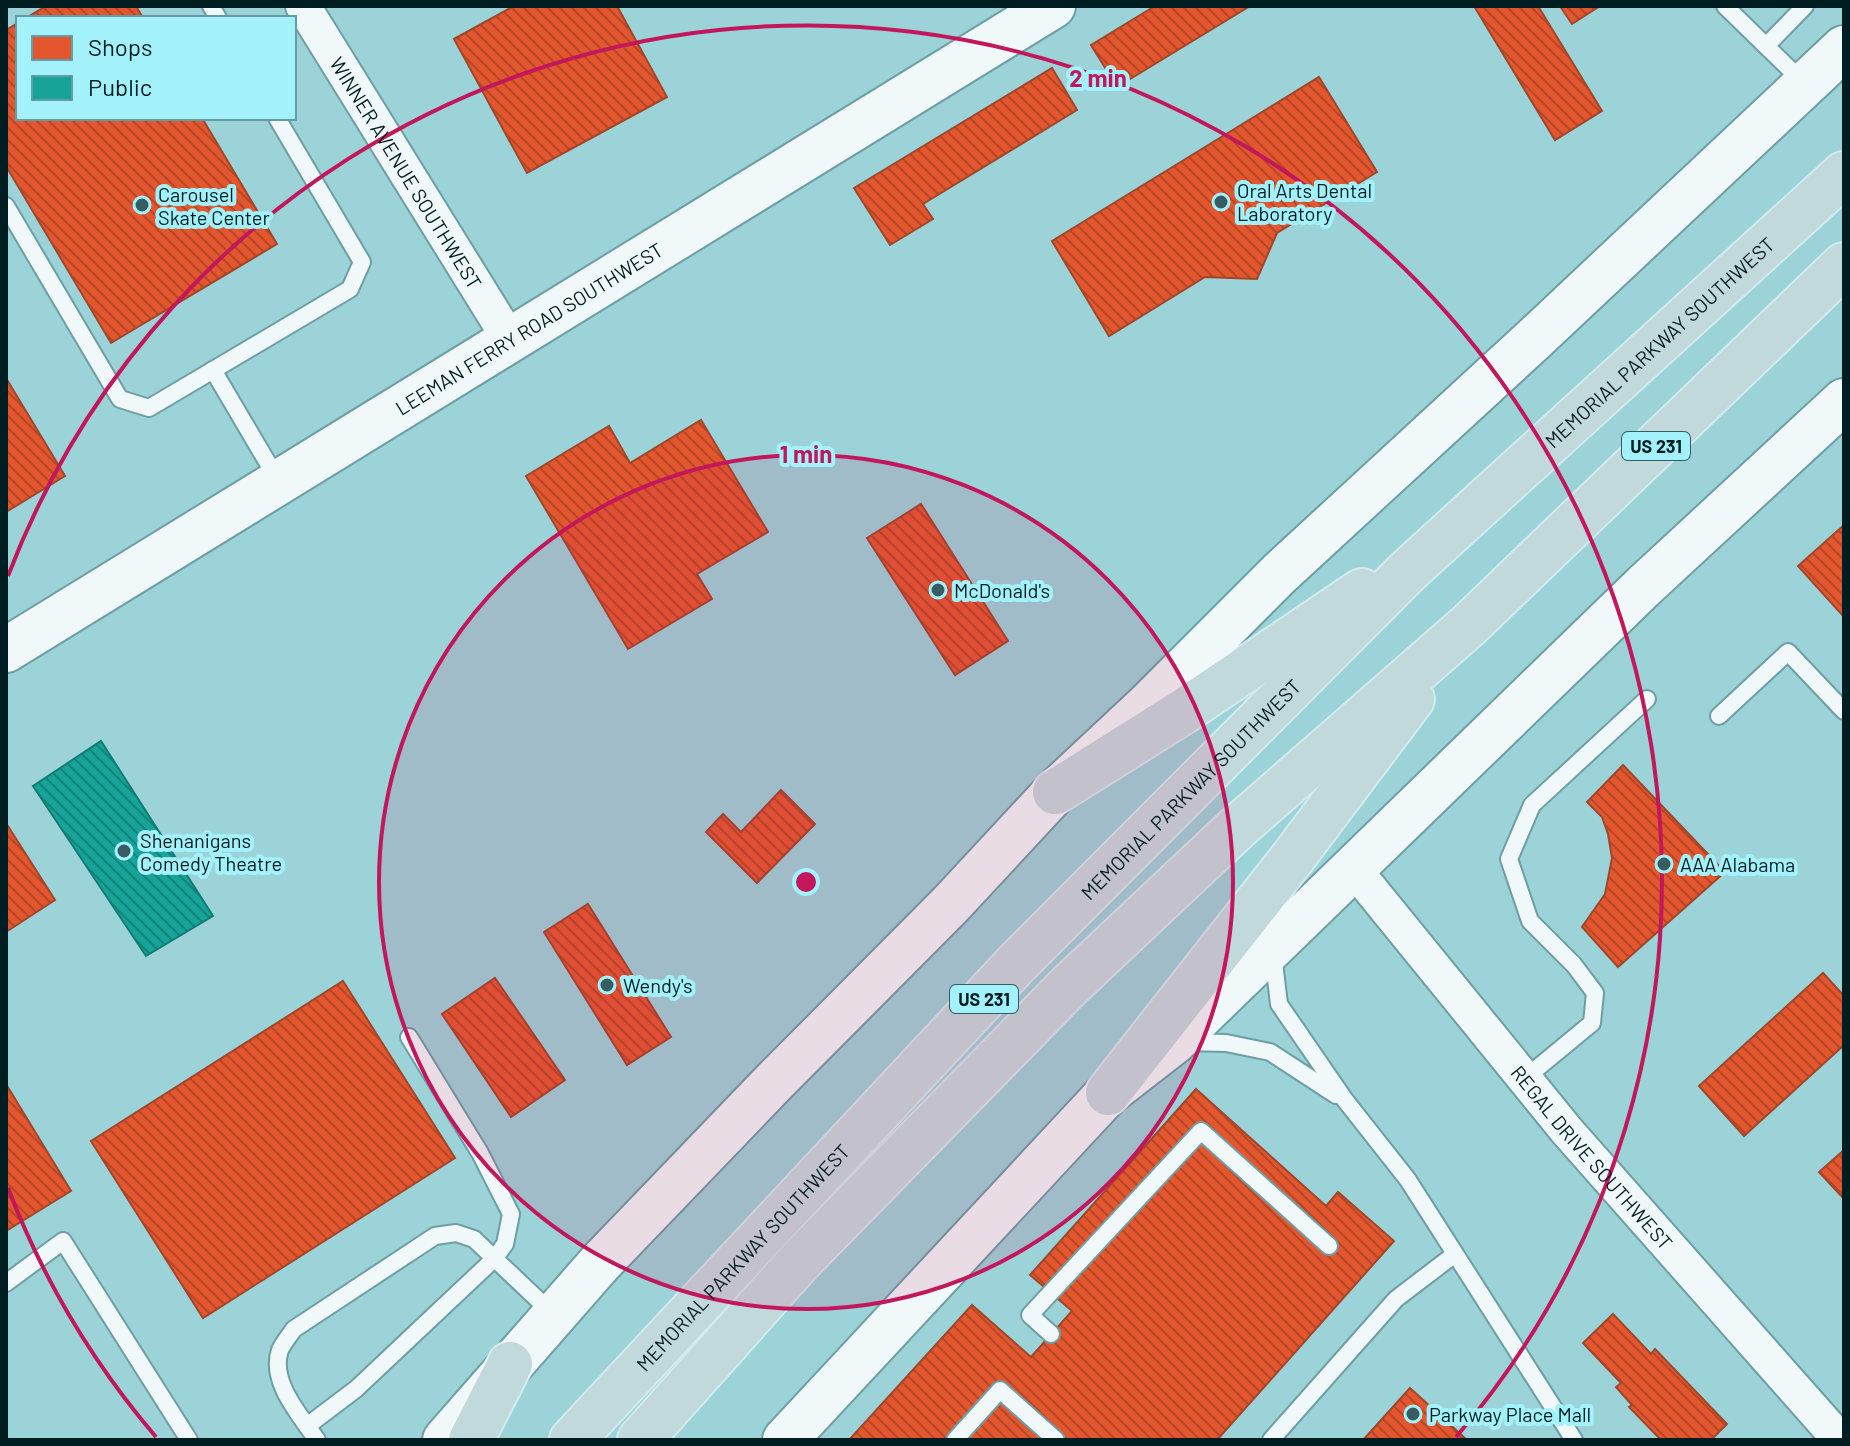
<svg xmlns="http://www.w3.org/2000/svg" width="1850" height="1446" viewBox="0 0 1850 1446" font-family="Barlow,sans-serif">
  <style>
    .shops { fill: url(#shops-back-hatch); stroke: #a0462a; stroke-width: 2 }
    .public { fill: url(#public-back-hatch); stroke: #107b74; stroke-width: 2 }
    .lines { fill: none; stroke-linecap: round; stroke-linejoin: round }
    .lane-casing { stroke: #6e9ea3; stroke-width: 20 }
    .street-casing { stroke: #6e9ea3; stroke-width: 38 }
    .secondary-casing { stroke: #6e9ea3; stroke-width: 48 }
    .highway-casing { stroke: #d2ebee; stroke-width: 48 }
    .lane { stroke: #f0f8f9; stroke-width: 16 }
    .street { stroke: #f0f8f9; stroke-width: 34 }
    .secondary { stroke: #f0f8f9; stroke-width: 44 }
    .highway { stroke: #c2d9dc; stroke-width: 44 }
    .ring { fill: none; stroke: #c2185b; stroke-width: 4 }
    .poi-dot { fill: #365d61; stroke: #a3f2fb; stroke-width: 3 }
    .labels { text-anchor: middle; dominant-baseline: central; stroke-width: 8; stroke-linejoin: round; paint-order: stroke }
    .shield { fill: #a3f2fb; stroke: #315e62; stroke-width: 2 }
    .shield-label { font-size: 18px; font-weight: bold; fill: #001e21 }
    .street-label { font-size: 20px; fill: #001e21; stroke: #a3f2fb }
    .poi-label { font-size: 20px; fill: #001e21; stroke: #a3f2fb; text-anchor: start }
    .centre { fill: #c2185b; stroke: #a3f2fb; stroke-width: 4 }
    .ring-label { font-size: 24px; text-anchor: middle; font-weight: bold; fill: #c2185b; stroke: #a3f2fb; stroke-width: 8; stroke-linejoin: round; paint-order: stroke }
  </style>
  <defs>
    <pattern id="shops-back-hatch" width="6" height="6" patternUnits="userSpaceOnUse" patternTransform="scale(2)"><rect width="6" height="6" fill="#e4572e"/><path d="M-1 5l2 2M0 0l6 6M5-1l2 2" fill="none" stroke="#b64727"/></pattern>
    <pattern id="public-back-hatch" width="6" height="6" patternUnits="userSpaceOnUse" patternTransform="scale(2)"><rect width="6" height="6" fill="#17a398"/><path d="M-1 5l2 2M0 0l6 6M5-1l2 2" fill="none" stroke="#12847c"/></pattern>
  </defs>
  <rect width="100%" height="100%" fill="#9bd3d9"/>
  <!-- shops -->
  <g class="shops">
    <polygon points="46,6 136,6 143,18 26,18"/>
    <polygon points="514,6 617,6 667,97 527,173 454,39"/>
    <polygon points="1155,6 1250,6 1117,87 1091,45"/>
    <polygon points="1474,6 1538,6 1602,111 1555,140"/>
    <polygon points="1560,6 1600,6 1572,24"/>
    <polygon points="18,23 18,118 202,118 277,244 111,343 6,166 6,30"/>
    <polygon points="1052,68 1077,110 923,204 933,219 890,245 854,188"/>
    <polygon points="1319,77 1377,172 1277,233 1257,279 1205,277 1109,336 1052,241"/>
    <polygon points="6,378 65,476 6,512"/>
    <polygon points="701,420 768,532 697,574 712,599 628,649 526,476 609,426 630,463"/>
    <polygon points="921,504 1008,641 955,675 867,538"/>
    <polygon points="1844,525 1844,617 1798,566"/>
    <polygon points="1623,765 1725,872 1618,967 1582,927 1605,894 1612,858 1608,834 1602,817 1587,802"/>
    <polygon points="781,790 815,824 757,883 706,832 723,814 741,832"/>
    <polygon points="6,823 55,900 6,932"/>
    <polygon points="588,904 671,1037 627,1065 544,932"/>
    <polygon points="1823,973 1844,996 1844,1045 1744,1136 1699,1086"/>
    <polygon points="495,978 565,1080 511,1117 442,1014"/>
    <polygon points="343,981 455,1158 203,1318 91,1141"/>
    <polygon points="6,1084 71,1191 6,1231"/>
    <polygon points="1196,1089 1326,1206 1338,1192 1394,1241 1217,1440 849,1440 972,1305 1031,1357 1072,1311 1030,1275"/>
    <polygon points="1844,1150 1844,1199 1819,1172"/>
    <polygon points="1613,1314 1651,1354 1655,1349 1727,1424 1711,1440 1661,1440 1629,1407 1632,1405 1616,1387 1621,1383 1583,1343"/>
    <polygon points="1410,1388 1467,1440 1363,1440"/>
  </g>
  <!-- public -->
  <polygon class="public" points="101,741 213,916 146,956 33,786"/>
  <g class="lines">
    <!-- lane casing -->
    <g class="lane-casing">
      <g id="lane">
        <polyline points="211,6 218,18"/>
        <polyline points="1725,6 1804,83"/>
        <polyline points="1766,46 1805,6"/>
        <polyline points="6,206 120,399 149,408 350,289 362,262 277,118"/>
        <polyline points="213,370 279,482"/>
        <polyline points="1719,716 1788,652 1844,711"/>
        <polyline points="1273,954 1279,1004 1345,1100 1408,1180 1574,1440"/>
        <polyline points="1185,1042 1226,1043 1270,1052 1336,1095"/>
        <polyline points="1524,1079 1592,1023 1595,993 1574,965 1530,921 1509,859 1532,805 1647,699"/>
        <polyline points="6,1283 63,1241 189,1440"/>
        <polyline points="1051,1334 1030,1315 1201,1131 1329,1246"/>
        <polyline points="307,1426 356,1389 494,1259 505,1244 511,1214 480,1153 409,1037"/>
        <path d="M 317,1440 C 301,1416 269,1382 280,1350 C 283,1343 290,1335 294,1329 L 435,1236 L 456,1233 L 474,1239 L 553,1314"/>
        <polyline points="955,1440 1000,1390 1056,1440"/>
        <polyline points="1271,1440 1396,1299 1455,1254"/>
      </g>
    </g>
    <!-- street casing -->
    <g class="street-casing">
      <g id="street">
        <path id="s1" d="M 303,6 L 510,340"/>
        <path id="s2" d="M 1354,869 L 1567,1131 L 1840,1440"/>
      </g>
    </g>
    <!-- secondary casing -->
    <g class="secondary-casing">
      <g id="secondary">
        <path id="s3" d="M 6,650 L 1053,6"/>
        <polyline points="445,1440 600,1263 774,1082 951,904 1055,792 1148,705 1280,573 1531,342 1844,48"/>
        <polyline points="785,1440 1108,1093 1175,1041 1644,586 1844,401"/>
      </g>
    </g>
    <!-- highway casing -->
    <g class="highway-casing">
      <g id="highway">
        <polyline points="1055,792 1184,711 1362,591"/>
        <polyline points="1108,1093 1294,856 1412,699"/>
        <polyline points="471,1440 510,1364"/>
        <path id="s4" d="M 572,1440 L 1017,963 L 1408,571 L 1844,174"/>
        <polyline points="640,1440 798,1263 1068,987 1237,828 1468,626 1844,265"/>
      </g>
    </g>
    <!-- lane -->
    <use href="#lane" class="lane"/>
    <!-- street -->
    <use href="#street" class="street"/>
    <!-- secondary -->
    <use href="#secondary" class="secondary"/>
    <!-- highway -->
    <use href="#highway" class="highway"/>
  </g>
  <!-- distance rings -->
  <circle cx="806" cy="882" r="427" fill="#c2185b" fill-opacity=".12"/>
  <g class="ring">
    <circle cx="806" cy="882" r="427"/>
    <path d="M156 1437A855 855 0 0 1 8 1188M8 576A855 855 0 1 1 1456 1437"/>
  </g>
  <!-- markers -->
  <g class="poi-dot">
    <circle cx="1221" cy="202" r="8"/>
    <circle cx="142" cy="205" r="8"/>
    <circle cx="938" cy="590" r="8"/>
    <circle cx="124" cy="851" r="8"/>
    <circle cx="1664" cy="864" r="8"/>
    <circle cx="607" cy="985" r="8"/>
    <circle cx="1413" cy="1414" r="8"/>
  </g>
  <g class="labels">
    <!-- shield labels -->
    <g class="shield">
      <rect x="1622" y="432" width="68" height="28" rx="6"/>
      <rect x="950" y="985" width="68" height="28" rx="6"/>
    </g>
    <g class="shield-label">
      <text x="1656" y="446">US 231</text>
      <text x="984" y="999">US 231</text>
    </g>
    <!-- street labels -->
    <g class="street-label">
      <text stroke="none"><textPath href="#s1" startOffset="196">WINNER AVENUE SOUTHWEST</textPath></text>
      <text stroke="none"><textPath href="#s3" startOffset="614">LEEMAN FERRY ROAD SOUTHWEST</textPath></text>
      <text stroke="none"><textPath href="#s4" startOffset="1546">MEMORIAL PARKWAY SOUTHWEST</textPath></text>
      <text stroke="none"><textPath href="#s4" startOffset="898">MEMORIAL PARKWAY SOUTHWEST</textPath></text>
      <text stroke="none"><textPath href="#s2" startOffset="374">REGAL DRIVE SOUTHWEST</textPath></text>
      <text stroke="none"><textPath href="#s4" startOffset="250">MEMORIAL PARKWAY SOUTHWEST</textPath></text>
    </g>
    <!-- poi labels -->
    <g class="poi-label">
      <text x="1237" y="190">Oral Arts Dental<tspan x="1237" dy="23">Laboratory</tspan></text>
      <text x="158" y="194">Carousel<tspan x="158" dy="23">Skate Center</tspan></text>
      <text x="954" y="590">McDonald's</text>
      <text x="140" y="840">Shenanigans<tspan x="140" dy="23">Comedy Theatre</tspan></text>
      <text x="1680" y="864">AAA Alabama</text>
      <text x="623" y="985">Wendy's</text>
      <text x="1429" y="1414">Parkway Place Mall</text>
    </g>
  </g>
  <circle cx="806" cy="882" r="12" class="centre"/>
  <g class="ring-label">
    <text x="1098" y="87">2 min</text>
    <text x="806" y="463">1 min</text>
  </g>
  <!-- border -->
  <rect width="1850" height="1446" fill="none" stroke="#001e21" stroke-width="16"/>
  <!-- legend -->
  <rect x="16" y="16" width="280" height="104" fill="#a3f2fb" stroke="#629da4" stroke-width="2"/>
  <rect x="32" y="36" width="40" height="24" fill="#e4572e" stroke="#629da4" stroke-width="2"/>
  <text x="88" y="56" font-size="24" fill="#001e21">Shops</text>
  <rect x="32" y="76" width="40" height="24" fill="#17a398" stroke="#629da4" stroke-width="2"/>
  <text x="88" y="96" font-size="24" fill="#001e21">Public</text>
</svg>
